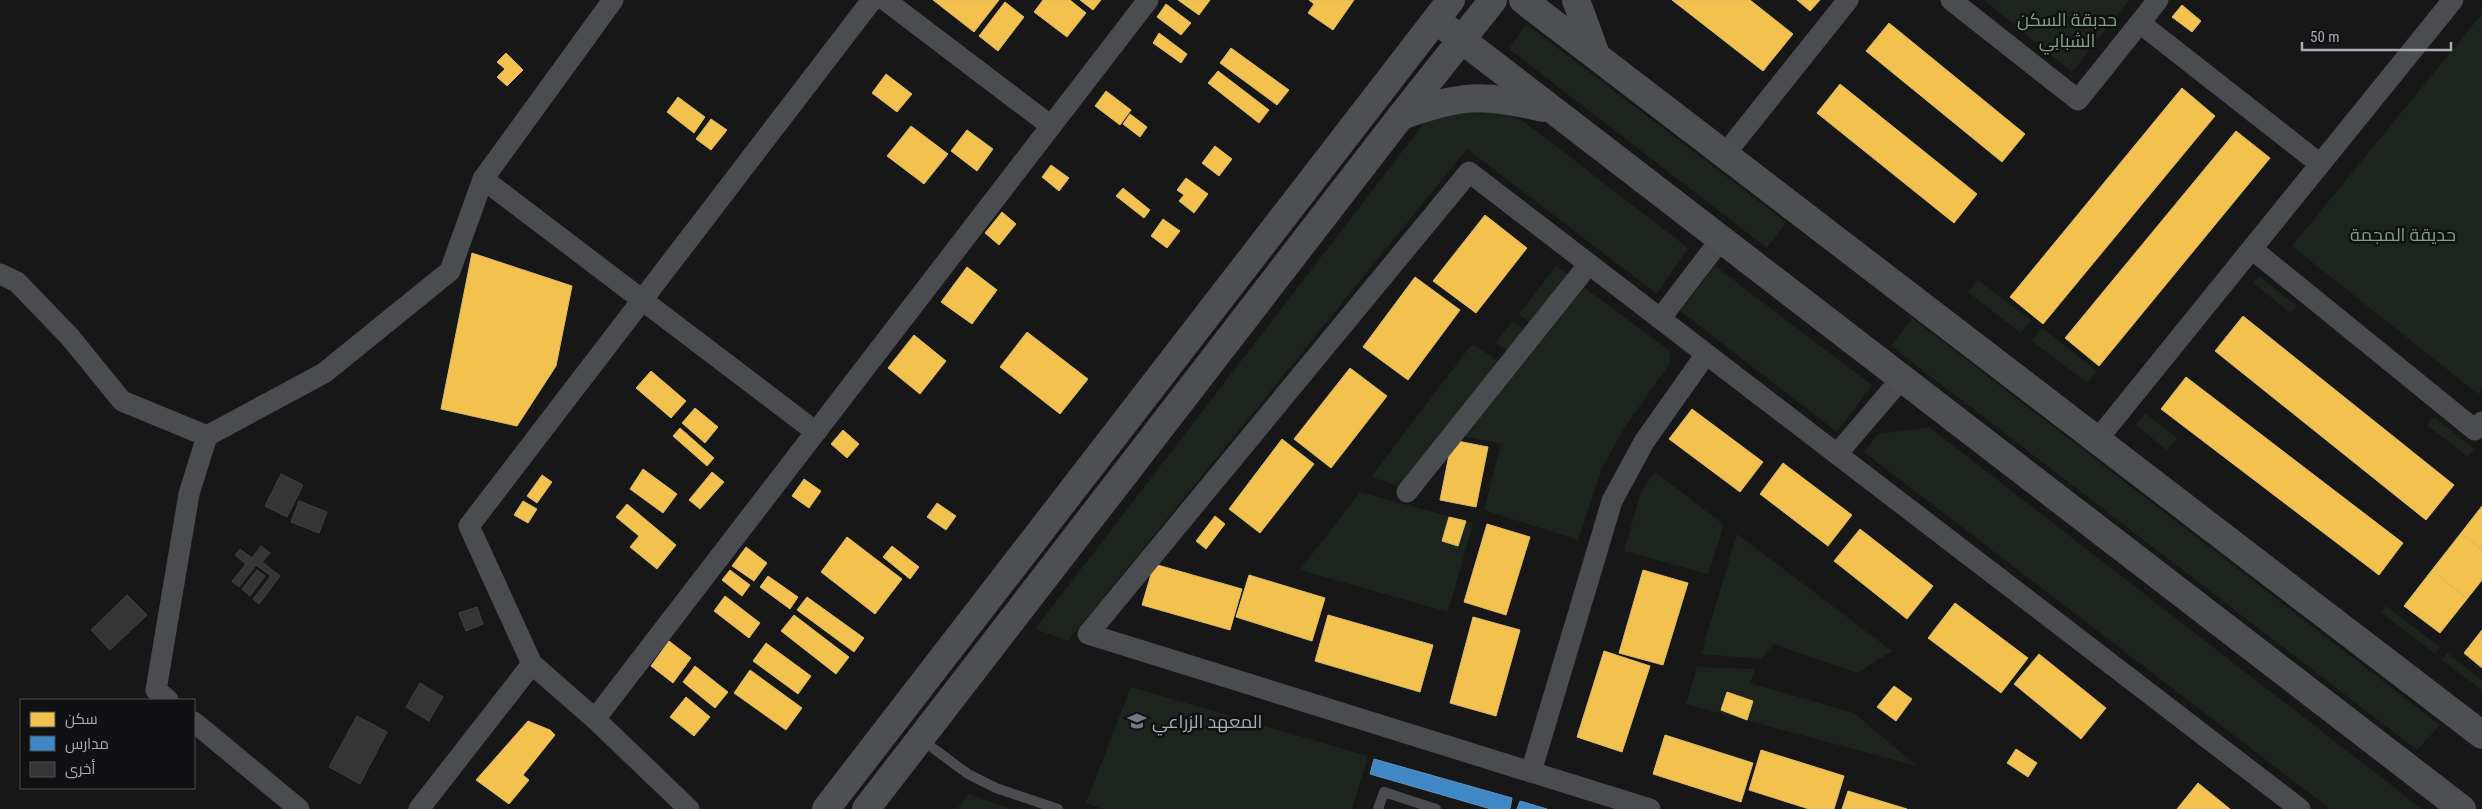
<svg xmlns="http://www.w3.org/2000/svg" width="2482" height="809" viewBox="0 0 2482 809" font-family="'Roboto Condensed',Cairo,sans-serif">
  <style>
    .green { fill: #1d241e }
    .homes { fill: #f2c14e; stroke: #dcbb6e }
    .schools { fill: #3f88c5; stroke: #5e93c1 }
    .building { fill: #353536; stroke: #3f4043 }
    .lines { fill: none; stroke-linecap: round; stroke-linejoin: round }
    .service { stroke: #4b4c50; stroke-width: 10 }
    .minor { stroke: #4b4c50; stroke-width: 21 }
    .primary { stroke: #4d4f52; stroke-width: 28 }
    .labels { text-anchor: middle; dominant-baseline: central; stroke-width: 5; stroke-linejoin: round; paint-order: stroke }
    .park-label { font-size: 18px; fill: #7fa381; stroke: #111113 }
    .poi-label { font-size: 18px; fill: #a8adb8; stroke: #111113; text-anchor: start }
  </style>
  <rect width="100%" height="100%" fill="#171717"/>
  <!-- green -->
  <g class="green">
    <polygon points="1984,0 2129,0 2072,72"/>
    <polygon points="2482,14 2482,389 2478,394 2292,246"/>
    <polygon points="1526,24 1786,222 1767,248 1509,49"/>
    <polygon points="1438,105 1477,105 1522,120 1688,248 1657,294 1467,149 1068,641 1035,629"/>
    <polygon points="1556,266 1568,275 1530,323 1519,314"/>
    <polygon points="1715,266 1872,385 1837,432 1680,311"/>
    <polygon points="2259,276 2297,306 2291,313 2253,283"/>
    <polygon points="1978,280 2031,320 2021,333 1968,292"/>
    <polygon points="1582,286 1669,350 1670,363 1626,425 1602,468 1578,540 1484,510 1501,444 1463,436"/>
    <polygon points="1912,318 2440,725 2417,750 1891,346"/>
    <polygon points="1513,321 1524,329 1507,351 1496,342"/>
    <polygon points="2042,328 2097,371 2087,383 2032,341"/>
    <polygon points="1472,344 1500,362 1404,488 1371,477"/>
    <polygon points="2145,413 2177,438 2167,450 2136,425"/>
    <polygon points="2434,417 2474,449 2468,457 2427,425"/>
    <polygon points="1929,427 2422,809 2330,809 1864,452 1878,434"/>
    <polygon points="1655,472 1724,525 1708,574 1624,551 1641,492"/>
    <polygon points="1360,492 1473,523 1448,612 1300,570"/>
    <polygon points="1737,534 1892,651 1857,673 1774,644 1761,659 1701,654"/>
    <polygon points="2386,606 2440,647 2435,654 2381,612"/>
    <polygon points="2447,653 2482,680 2482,690 2442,660"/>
    <polygon points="1697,667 1755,669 1750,683 1854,713 1917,766 1686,704"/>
    <polygon points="1131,687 1368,756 1352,809 1103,809 1086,803"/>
    <polygon points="969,794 1011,809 957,809"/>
  </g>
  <!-- homes -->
  <g class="homes">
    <polygon points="933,0 999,0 974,32"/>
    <polygon points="1043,0 1070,0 1086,13 1067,37 1034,12"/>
    <polygon points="1080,0 1101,0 1093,10"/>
    <polygon points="1178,0 1210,0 1199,15"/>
    <polygon points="1309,0 1354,0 1333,30 1308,13 1314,4"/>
    <polygon points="1672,0 1750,0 1793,34 1763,71"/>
    <polygon points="1797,0 1820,0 1810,11"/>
    <polygon points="1005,2 1024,17 998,51 979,36"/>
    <polygon points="1166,4 1191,23 1181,35 1157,17"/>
    <polygon points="2182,5 2201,21 2192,32 2172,17"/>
    <polygon points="1889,23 2025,134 2002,162 1866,51"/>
    <polygon points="1159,33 1187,54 1181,63 1153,43"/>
    <polygon points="1231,48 1289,90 1277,105 1220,63"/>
    <polygon points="506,53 523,70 507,86 497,77 505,69 497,62"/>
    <polygon points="1218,71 1269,110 1259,123 1208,83"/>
    <polygon points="886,74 912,94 897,112 872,93"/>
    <polygon points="1840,84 1977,194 1954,223 1817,113"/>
    <polygon points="2182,88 2215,116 2043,324 2010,297"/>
    <polygon points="1106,91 1131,110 1120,125 1095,106"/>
    <polygon points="678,97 705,117 694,133 667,112"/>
    <polygon points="1130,114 1147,127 1140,137 1123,124"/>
    <polygon points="711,119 727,130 711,150 696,139"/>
    <polygon points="911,126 948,154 924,184 887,156"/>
    <polygon points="967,130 993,149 977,171 951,151"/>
    <polygon points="2236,131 2270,158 2099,366 2065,338"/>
    <polygon points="1215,146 1232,159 1219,176 1202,163"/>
    <polygon points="1051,165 1069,178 1059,191 1042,177"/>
    <polygon points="1186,178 1208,194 1194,213 1179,201 1184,195 1177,190"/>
    <polygon points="1123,188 1150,210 1144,218 1116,196"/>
    <polygon points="1002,212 1016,224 999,245 985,233"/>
    <polygon points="1485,215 1527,248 1476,313 1433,281"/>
    <polygon points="1163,219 1180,231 1167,248 1151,236"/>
    <polygon points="472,253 572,286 556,366 517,426 441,409"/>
    <polygon points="967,267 997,290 972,324 941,302"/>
    <polygon points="1415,277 1460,310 1408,380 1363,347"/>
    <polygon points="2243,316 2454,485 2426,520 2215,351"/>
    <polygon points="1027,332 1088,379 1060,414 1000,367"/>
    <polygon points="914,335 946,361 920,394 888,368"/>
    <polygon points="1350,368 1387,396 1331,468 1294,439"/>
    <polygon points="651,371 686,401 671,418 636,388"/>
    <polygon points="2186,377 2403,543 2379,575 2161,409"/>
    <polygon points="695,408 718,427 705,443 682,423"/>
    <polygon points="1692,409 1763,462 1740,492 1669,439"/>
    <polygon points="680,428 714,458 707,466 673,436"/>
    <polygon points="843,430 859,444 847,458 831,444"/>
    <polygon points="1282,439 1314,464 1260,533 1229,509"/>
    <polygon points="1452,440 1488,447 1476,507 1440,500"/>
    <polygon points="1783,463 1852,515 1828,546 1760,494"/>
    <polygon points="643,469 677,494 663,513 630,489"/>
    <polygon points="712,472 724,482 700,509 689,500"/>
    <polygon points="542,475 552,482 537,503 527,496"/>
    <polygon points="804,479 821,491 809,508 792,496"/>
    <polygon points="523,501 537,509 528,523 514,515"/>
    <polygon points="937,503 956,516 946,530 927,517"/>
    <polygon points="627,504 676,545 657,569 630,547 639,536 616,517"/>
    <polygon points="2482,506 2482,550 2461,533"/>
    <polygon points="1215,516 1225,524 1206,549 1196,541"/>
    <polygon points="1449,517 1466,521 1458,546 1442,541"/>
    <polygon points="1487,524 1530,537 1506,615 1464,602"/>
    <polygon points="1860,529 1933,586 1907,619 1834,561"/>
    <polygon points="2461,533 2482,550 2482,580 2467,599 2432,570"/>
    <polygon points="847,537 902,579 875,614 821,572"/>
    <polygon points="892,546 919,567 910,579 883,557"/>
    <polygon points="746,547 767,563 754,581 732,566"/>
    <polygon points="1154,564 1242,589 1230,630 1142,605"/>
    <polygon points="730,570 750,585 742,596 722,580"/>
    <polygon points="1643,570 1688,583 1663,665 1619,653"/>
    <polygon points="2432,570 2467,599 2440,633 2404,606"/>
    <polygon points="1249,575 1325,598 1312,641 1236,617"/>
    <polygon points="768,576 798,597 790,609 760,587"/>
    <polygon points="725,596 760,623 749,638 714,611"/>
    <polygon points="807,597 864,638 854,652 797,610"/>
    <polygon points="1955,603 2028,658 2001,693 1928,638"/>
    <polygon points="794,615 849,657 836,674 781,631"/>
    <polygon points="1328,615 1433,645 1420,692 1315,661"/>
    <polygon points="1473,617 1520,630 1496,716 1450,703"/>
    <polygon points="2482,630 2482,668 2464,653"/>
    <polygon points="669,641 691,658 673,683 651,666"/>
    <polygon points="766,643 811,676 798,694 753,661"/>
    <polygon points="1604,651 1650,666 1622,752 1577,737"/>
    <polygon points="2039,654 2106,708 2081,739 2014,684"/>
    <polygon points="695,666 728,692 715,708 683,682"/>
    <polygon points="750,670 802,708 786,730 734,693"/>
    <polygon points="1894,686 1912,699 1896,721 1877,707"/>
    <polygon points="1727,692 1753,701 1747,720 1721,710"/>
    <polygon points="686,697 710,717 694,736 670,717"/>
    <polygon points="528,721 550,730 555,735 523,775 529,780 509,804 476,780"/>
    <polygon points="1665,735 1753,763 1741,802 1653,774"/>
    <polygon points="2016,749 2037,763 2028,777 2007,763"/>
    <polygon points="1761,750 1844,776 1834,809 1809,809 1749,790"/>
    <polygon points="2198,783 2230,809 2177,809"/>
    <polygon points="1848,791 1907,809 1842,809"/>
  </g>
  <!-- schools -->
  <g class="schools">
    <polygon points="1374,759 1512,798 1510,809 1491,809 1370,774"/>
    <polygon points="1520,801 1547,809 1517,809"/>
  </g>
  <!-- building -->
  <g class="building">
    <polygon points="281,474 303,485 287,517 265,506"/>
    <polygon points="299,501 327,512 319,533 291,522"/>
    <polygon points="261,546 270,553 262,562 280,576 259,604 253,599 271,576 256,565 239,587 232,581 246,564 235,555 240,549 252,558"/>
    <polygon points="257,570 265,576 250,596 242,589"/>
    <polygon points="127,595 147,615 110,650 91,630"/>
    <polygon points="477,607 483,624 466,631 459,613"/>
    <polygon points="420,683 443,697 429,721 406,707"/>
    <polygon points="357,716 387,732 360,784 329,767"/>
  </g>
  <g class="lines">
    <!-- service -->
    <g class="service">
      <polyline points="922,740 968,774 996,788 1058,809"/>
      <polyline points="1378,809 1384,792 1436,809"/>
    </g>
    <!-- minor -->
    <g class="minor">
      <polyline points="885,0 1051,126"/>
      <polyline points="1951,0 2078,100 2158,0"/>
      <polyline points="2140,23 2320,164"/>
      <polyline points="1725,154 1848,0"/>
      <polyline points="483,179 816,432"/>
      <polyline points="2252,249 2475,430 2482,422"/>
      <polyline points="0,274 17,282 70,337 122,401 207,436 189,494 156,690 168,700"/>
      <polyline points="1660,319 1721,239"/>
      <polyline points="207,436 324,373 450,271 483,179 613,0"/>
      <polyline points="2097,440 2453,0"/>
      <polyline points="1837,454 1902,378"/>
      <polyline points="1407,492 1589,264"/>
      <polyline points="595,719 1148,0"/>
      <polyline points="194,722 299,809"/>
      <polyline points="1531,772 1612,501 1644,442 1706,354"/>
      <polyline points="419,809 532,664"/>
      <polyline points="689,809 595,719 532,664 469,526 872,0"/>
      <polyline points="1650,809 1088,634 1469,172 2300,809"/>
    </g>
    <!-- primary -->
    <g class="primary">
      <polyline points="1523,0 2482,735"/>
      <polyline points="1576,0 1596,55"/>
      <polyline points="1436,20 2462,809"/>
      <path d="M 1401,116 C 1462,95 1480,93 1543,108"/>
      <polyline points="826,809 1451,0"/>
      <polyline points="866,809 1401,116 1493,0"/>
    </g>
  </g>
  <!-- icons -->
  <defs>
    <g id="university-bare" transform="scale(1.5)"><path d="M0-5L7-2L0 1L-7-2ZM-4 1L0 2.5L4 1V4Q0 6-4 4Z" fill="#757880" stroke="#111113" stroke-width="2.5" paint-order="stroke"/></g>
  </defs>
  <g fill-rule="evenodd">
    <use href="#university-bare" x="1137" y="721"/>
  </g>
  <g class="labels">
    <!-- park labels -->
    <g class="park-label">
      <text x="2067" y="19">حدبقة السكن<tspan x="2067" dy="21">الشبابي</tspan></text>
      <text x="2403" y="234">حديقة المجمة</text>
    </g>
    <!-- poi labels -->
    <g class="poi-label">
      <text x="1152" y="721">المعهد الزراعي</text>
    </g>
  </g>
  <!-- legend -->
  <rect x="20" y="699" width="175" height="90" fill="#111113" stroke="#4d4f55"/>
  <rect x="30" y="712" width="25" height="15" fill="#f2c14e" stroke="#4d4f55"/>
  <text x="65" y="724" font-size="15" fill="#a8adb8">سكن</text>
  <rect x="30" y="736" width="25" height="15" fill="#3f88c5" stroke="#4d4f55"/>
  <text x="65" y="749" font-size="15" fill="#a8adb8">مدارس</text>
  <rect x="30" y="762" width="25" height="15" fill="#353536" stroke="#4d4f55"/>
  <text x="65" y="774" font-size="15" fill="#a8adb8">أخرى</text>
  <!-- scale -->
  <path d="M2302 42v8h149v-8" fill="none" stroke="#a8adb8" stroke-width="2.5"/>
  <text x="2310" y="42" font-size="15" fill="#a8adb8" stroke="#111113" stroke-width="4" paint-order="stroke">50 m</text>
</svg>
